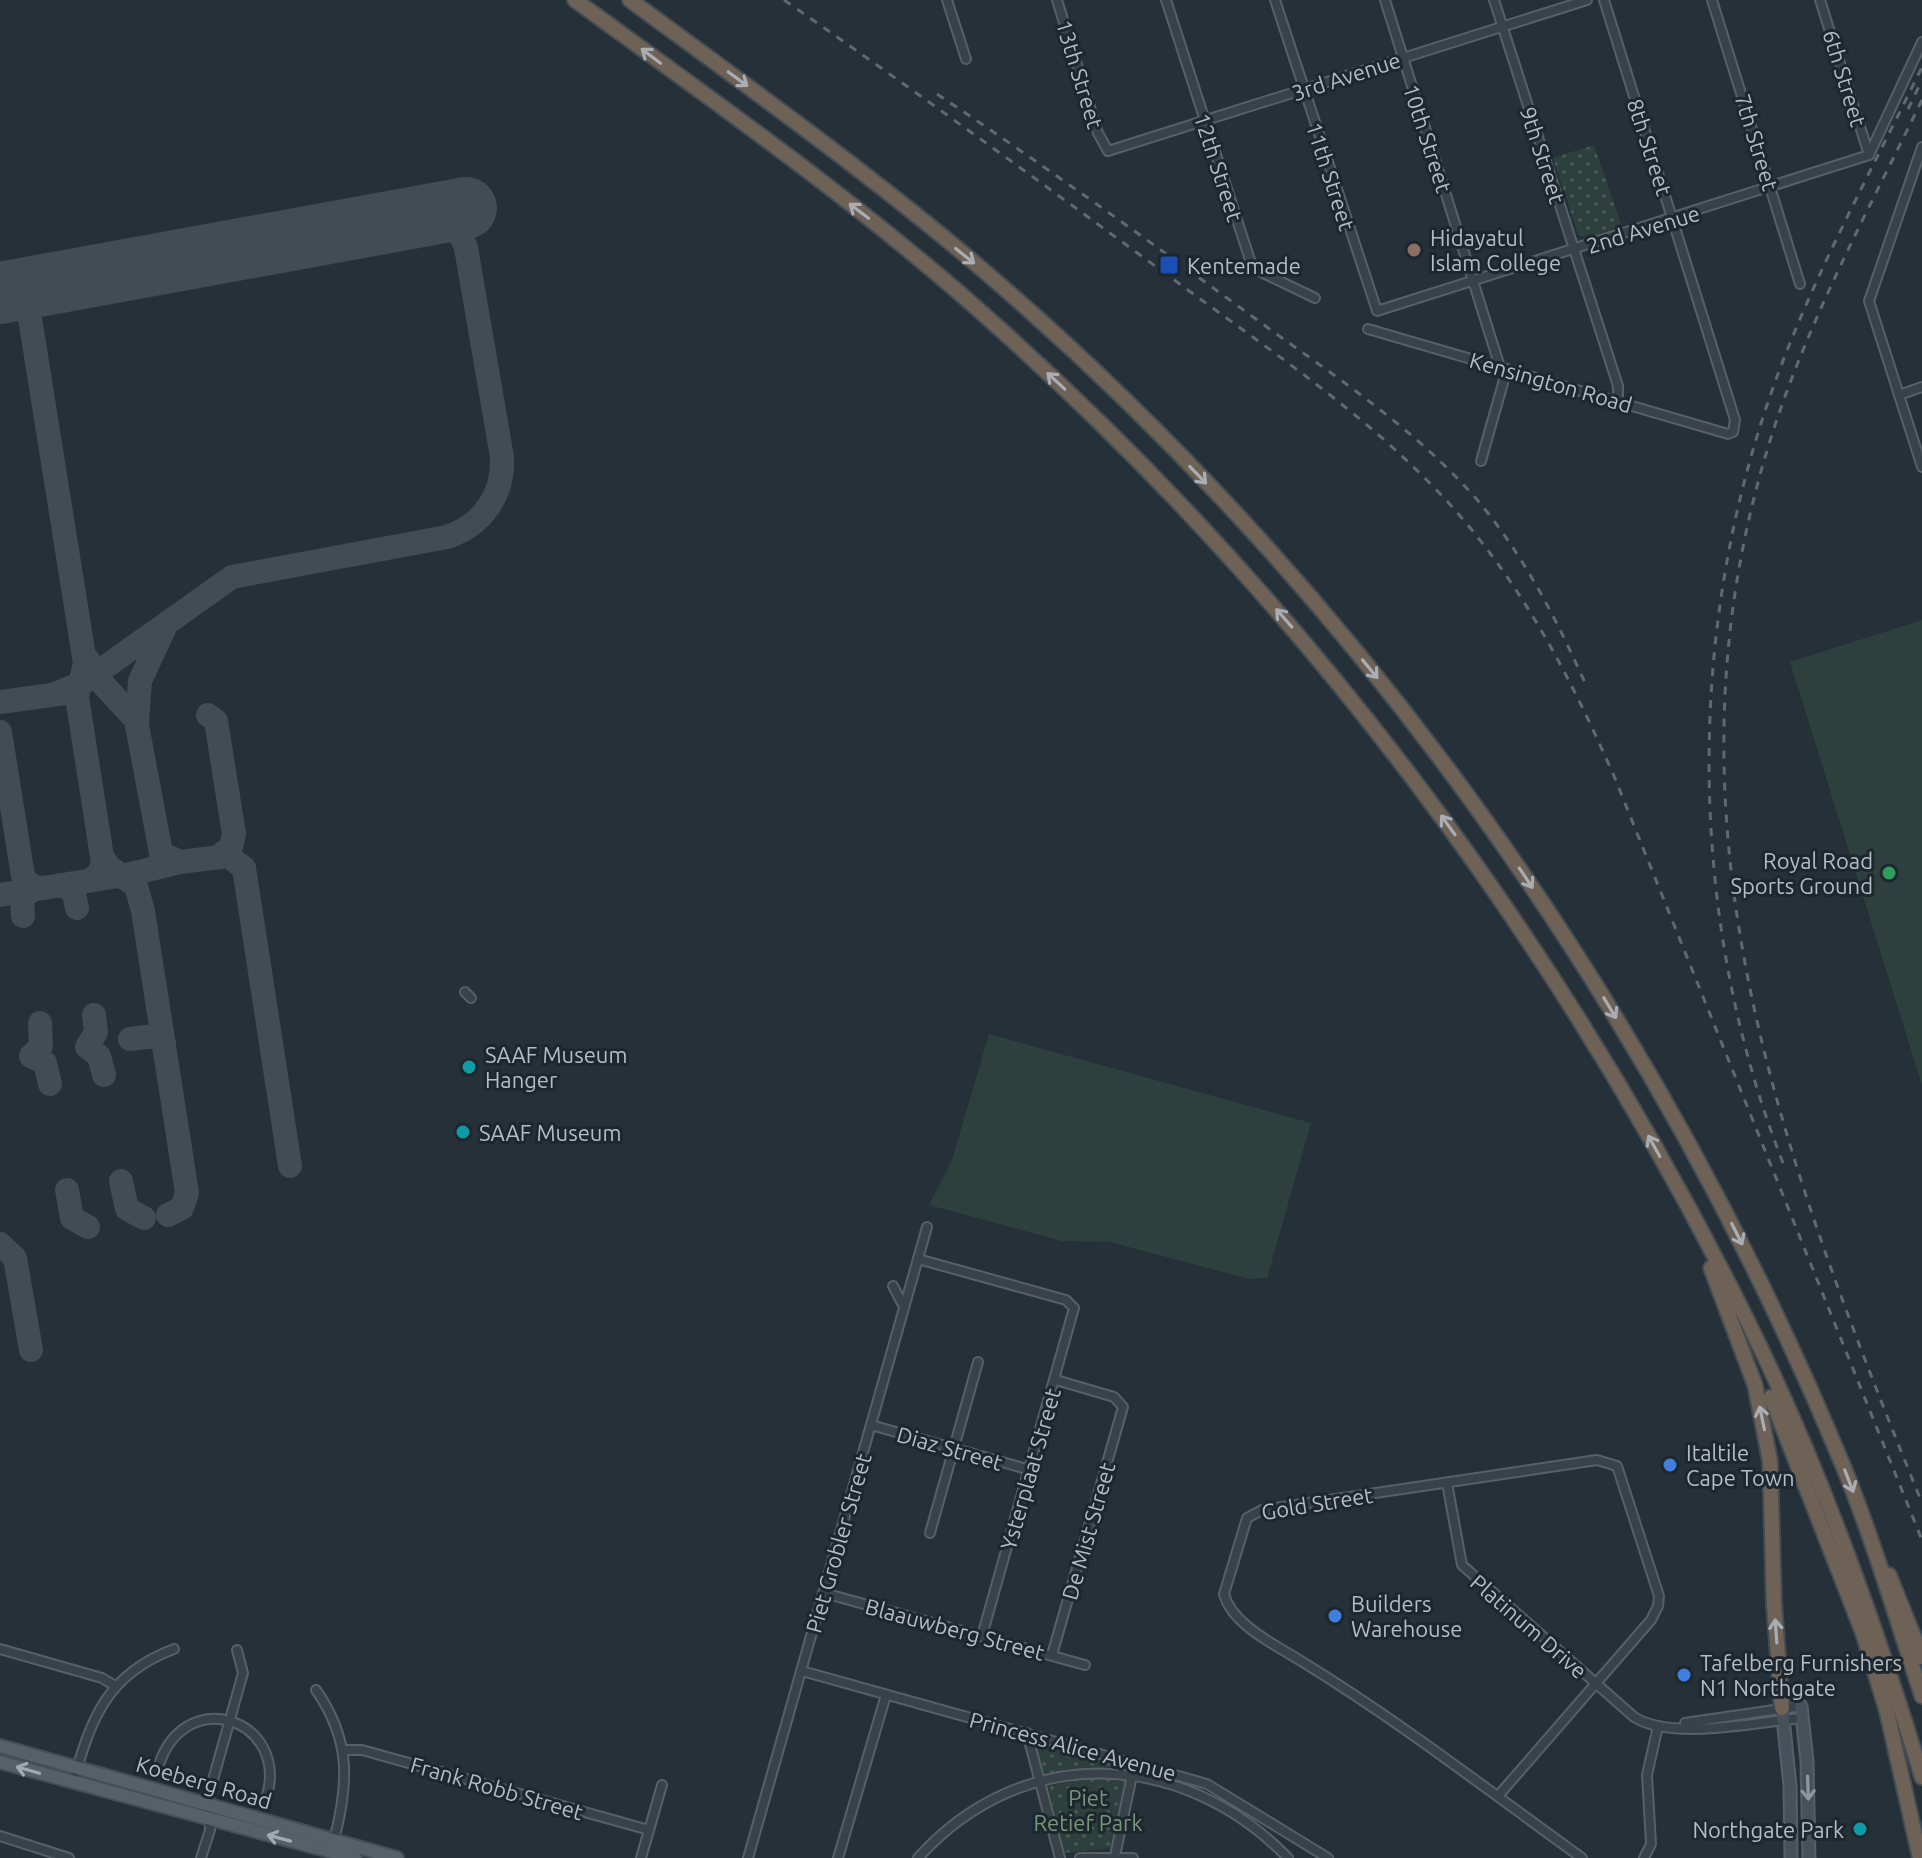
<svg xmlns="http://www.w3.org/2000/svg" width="1922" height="1858" viewBox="0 0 1922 1858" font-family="Ubuntu,sans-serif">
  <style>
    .grass { fill: #2d403e }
    .park { fill: url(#park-dots) }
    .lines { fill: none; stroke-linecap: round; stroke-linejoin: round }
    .taxiway { stroke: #424c55; stroke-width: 24 }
    .runway { stroke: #424c55; stroke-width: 62 }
    .street-casing { stroke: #575f67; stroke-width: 12 }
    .secondary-casing { stroke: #575f67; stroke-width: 15 }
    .primary-casing { stroke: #454d55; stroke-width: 16 }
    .highway-casing { stroke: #444c54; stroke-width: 18 }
    .street { stroke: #394149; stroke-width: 8 }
    .secondary { stroke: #47515b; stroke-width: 11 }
    .primary { stroke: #576069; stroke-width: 12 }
    .highway { stroke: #6e6257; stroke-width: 14 }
    .rail { stroke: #5f6972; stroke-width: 3; stroke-dasharray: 8 8; stroke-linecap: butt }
    .oneway { stroke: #aaaeb4 }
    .oneway2 { stroke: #a1aab3 }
    .oneway3 { stroke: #8e97a0 }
    .education-dot { fill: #8d6e63; stroke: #1e262e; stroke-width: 3 }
    .transit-dot { fill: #1a4fb4; stroke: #1e262e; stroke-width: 3 }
    .leisure-dot { fill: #2e9e5b; stroke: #1e262e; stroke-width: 3 }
    .culture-dot { fill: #0f9aa8; stroke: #1e262e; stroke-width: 3 }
    .shop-dot { fill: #3f7fe0; stroke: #1e262e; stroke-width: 3 }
    .labels { text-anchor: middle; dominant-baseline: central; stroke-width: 6; stroke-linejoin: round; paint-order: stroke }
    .street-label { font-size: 22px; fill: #b4bcc5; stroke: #1e262e }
    .poi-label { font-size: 22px; fill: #b4bcc5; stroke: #1e262e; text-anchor: start }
    .park-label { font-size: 22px; fill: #759779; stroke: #1e262e }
  </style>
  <defs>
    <pattern id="park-dots" width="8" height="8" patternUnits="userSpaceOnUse" patternTransform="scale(2)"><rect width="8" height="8" fill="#2d403e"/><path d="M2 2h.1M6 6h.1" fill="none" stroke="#495a58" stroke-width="1.8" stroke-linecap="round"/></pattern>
  </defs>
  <rect width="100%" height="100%" fill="#253038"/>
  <!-- grass -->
  <g class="grass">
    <polygon points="1922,620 1922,1085 1790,662"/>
    <polygon points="989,1034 1311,1123 1267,1278 1249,1279 1110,1242 1062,1241 929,1205 952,1160"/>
  </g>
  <!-- park -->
  <g class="park">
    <polygon points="1594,145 1622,227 1586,238 1578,234 1553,158"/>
    <polygon points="1035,1740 1121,1764 1121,1766 1042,1776"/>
    <polygon points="1088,1779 1126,1779 1112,1848 1065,1853 1048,1786"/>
  </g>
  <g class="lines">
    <!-- taxiway -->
    <g class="taxiway">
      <polyline points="62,282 36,293 29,312 85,663 77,697 103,863 98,875 88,881"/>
      <polyline points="0,294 22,301 29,316"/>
      <polyline points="88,660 101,682 136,720 161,853 180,862 228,856 244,868 290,1166"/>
      <path d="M 57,693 L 84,682 L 232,577 L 447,537 C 483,525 504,494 502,457 L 466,248 C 458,224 441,215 417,217"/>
      <polyline points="0,702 73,692"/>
      <polyline points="208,715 216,721 234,834 231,847 219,856"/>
      <polyline points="137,722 140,681 165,627"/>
      <polyline points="0,732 23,876 30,885 41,888"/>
      <polyline points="102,856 108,866 136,886 143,911 187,1193 182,1208 168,1215"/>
      <polyline points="60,885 73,890 77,908"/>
      <polyline points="0,895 131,874 180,862"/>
      <polyline points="23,916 22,898 32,890"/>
      <polyline points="94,1015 96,1032 87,1047 99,1056 104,1075"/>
      <polyline points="40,1023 41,1046 31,1056 45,1063 50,1084"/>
      <polyline points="130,1039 155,1036 164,1044"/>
      <polyline points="121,1181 127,1209 144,1218"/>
      <polyline points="67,1190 72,1218 88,1227"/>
      <polyline points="0,1244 15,1258 31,1350"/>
    </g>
    <!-- runway -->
    <polyline class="runway" points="0,293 466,208"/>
    <!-- street casing -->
    <g class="street-casing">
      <g id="street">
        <polyline points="947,0 966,59"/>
        <polyline points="1057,0 1098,133 1108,151 1587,0"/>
        <polyline points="1166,0 1251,263 1261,272 1315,298"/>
        <polyline points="1275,0 1377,311 1869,155"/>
        <polyline points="1385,0 1500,367"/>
        <polyline points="1494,0 1618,386 1618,402"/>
        <polyline points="1712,0 1800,284"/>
        <polyline points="1820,0 1869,155"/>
        <polyline points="1922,147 1869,301 1922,467"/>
        <polyline points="1869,155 1922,42"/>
        <polyline points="1368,329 1728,434 1733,432 1735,420 1604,0"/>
        <polyline points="1899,395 1922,387"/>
        <polyline points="1481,461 1507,369"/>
        <polyline points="465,992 471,998"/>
        <polyline points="918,1259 1066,1300 1074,1308 982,1636"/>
        <polyline points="893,1286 904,1307"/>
        <polyline points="871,1425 1030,1470"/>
        <path d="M 1447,1483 L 1462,1565 L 1634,1717 C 1672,1741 1758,1722 1802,1718"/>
        <polyline points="930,1533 978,1362"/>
        <polyline points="824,1593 1085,1665"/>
        <polyline points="0,1649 102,1678 115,1686"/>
        <polyline points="1052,1655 1123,1407 1114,1397 1056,1380"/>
        <polyline points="802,1671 1207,1784 1328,1858"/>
        <path d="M 316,1690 C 351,1740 349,1783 334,1840"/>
        <polyline points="1685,1723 1801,1706"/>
        <polyline points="1027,1733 1060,1858"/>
        <polyline points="345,1750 362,1750 649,1830"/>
        <path d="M 157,1772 C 179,1682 292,1717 266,1799"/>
        <path d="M 73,1783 C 91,1718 107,1674 174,1649"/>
        <path d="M 1498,1796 L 1651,1620 L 1658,1606 L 1659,1596 L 1617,1466 L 1597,1460 L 1262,1510 L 1247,1518 L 1224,1594 C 1232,1625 1276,1645 1301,1661 C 1399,1721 1489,1791 1582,1858"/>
        <polyline points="0,1836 69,1858"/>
        <polyline points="1115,1856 1133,1771"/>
        <polyline points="201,1858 210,1830 209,1794 243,1673 237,1650"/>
        <polyline points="641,1858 662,1785"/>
        <polyline points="748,1858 927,1227"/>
        <polyline points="838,1858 886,1695"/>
        <path d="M 918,1858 C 1022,1742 1183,1749 1288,1858"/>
        <polyline points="1080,1858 1133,1858"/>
        <polyline points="1644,1858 1651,1844 1647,1775 1658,1726"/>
      </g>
    </g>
    <!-- secondary casing -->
    <g class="secondary-casing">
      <g id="secondary">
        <polyline points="1801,1706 1807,1761 1809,1858"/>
        <polyline points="1782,1708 1790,1786 1791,1858"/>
      </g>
    </g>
    <!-- primary casing -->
    <g class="primary-casing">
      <g id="primary">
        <polyline points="0,1746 397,1858"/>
        <polyline points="0,1762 355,1858"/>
      </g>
    </g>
    <!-- highway casing -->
    <g class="highway-casing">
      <g id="highway">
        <path d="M 575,0 C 719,105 868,209 1000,329 C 1310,607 1561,945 1746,1318 C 1819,1465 1874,1620 1922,1777"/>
        <path d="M 630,0 C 747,86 866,171 977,265 C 1357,588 1654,1008 1844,1468 C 1874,1542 1897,1620 1922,1696"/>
        <polyline points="1711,1268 1755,1385 1770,1461 1774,1604 1782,1708"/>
        <polyline points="1771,1397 1863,1633 1887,1712 1920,1858"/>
        <polyline points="1889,1575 1922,1657"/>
      </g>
    </g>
    <!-- street -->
    <use href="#street" class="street"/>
    <!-- secondary -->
    <use href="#secondary" class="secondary"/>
    <!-- primary -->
    <use href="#primary" class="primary"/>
    <!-- highway -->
    <use href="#highway" class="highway"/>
    <!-- rail -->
    <g class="rail">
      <path d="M 784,0 C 917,92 1047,187 1177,282 C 1276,355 1380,423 1461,517 C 1528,595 1573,683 1614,776 L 1922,1540"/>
      <path d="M 937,94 C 1048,168 1156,246 1264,325 C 1339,379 1418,431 1479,502 C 1524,556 1557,620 1586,685"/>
      <path d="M 1922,100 C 1867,213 1806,324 1769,444 C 1653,821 1781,1155 1922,1503"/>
      <polyline points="1908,109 1922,80"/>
      <path d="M 1783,1163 C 1687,918 1685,632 1774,385 C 1813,276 1871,172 1922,67"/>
    </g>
  </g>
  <!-- one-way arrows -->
  <defs><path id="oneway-shaft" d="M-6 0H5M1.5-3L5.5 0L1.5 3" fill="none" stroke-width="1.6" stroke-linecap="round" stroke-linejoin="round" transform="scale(2)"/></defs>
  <g class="oneway">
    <use href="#oneway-shaft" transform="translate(651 56) rotate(-143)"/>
    <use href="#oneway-shaft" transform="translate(738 79) rotate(36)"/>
    <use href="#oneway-shaft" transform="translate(859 211) rotate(-143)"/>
    <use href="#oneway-shaft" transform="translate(965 256) rotate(39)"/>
    <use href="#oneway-shaft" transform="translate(1056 381) rotate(-137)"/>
    <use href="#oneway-shaft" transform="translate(1198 475) rotate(46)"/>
    <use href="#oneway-shaft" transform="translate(1284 618) rotate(-131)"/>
    <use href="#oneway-shaft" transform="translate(1370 669) rotate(51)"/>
    <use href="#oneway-shaft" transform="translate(1448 825) rotate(-126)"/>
    <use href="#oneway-shaft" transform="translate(1526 878) rotate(56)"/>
    <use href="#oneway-shaft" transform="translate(1610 1008) rotate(59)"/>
    <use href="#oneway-shaft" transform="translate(1654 1146) rotate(-119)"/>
    <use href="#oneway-shaft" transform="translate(1737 1234) rotate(63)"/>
    <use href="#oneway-shaft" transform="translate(1762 1418) rotate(-102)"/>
    <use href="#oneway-shaft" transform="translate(1849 1481) rotate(69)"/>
    <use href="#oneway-shaft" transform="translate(1776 1631) rotate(-94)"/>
  </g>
  <g class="oneway2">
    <use href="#oneway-shaft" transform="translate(28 1770) rotate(-164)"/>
    <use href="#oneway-shaft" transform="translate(279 1838) rotate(-165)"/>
  </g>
  <use class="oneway3" href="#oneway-shaft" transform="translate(1808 1788) rotate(88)"/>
  <!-- markers -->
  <circle class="education-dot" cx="1414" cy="250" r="8"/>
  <rect class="transit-dot" x="1159" y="255" width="20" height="20" rx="4"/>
  <circle class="leisure-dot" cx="1889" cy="873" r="8"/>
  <g class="culture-dot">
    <circle cx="469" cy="1067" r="8"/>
    <circle cx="463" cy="1132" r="8"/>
    <circle cx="1860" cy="1829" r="8"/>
  </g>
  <g class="shop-dot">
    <circle cx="1670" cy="1465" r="8"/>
    <circle cx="1335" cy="1616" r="8"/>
    <circle cx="1684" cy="1675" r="8"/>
  </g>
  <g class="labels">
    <!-- street labels -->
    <g class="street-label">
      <text transform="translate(1080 74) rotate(73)">13th Street</text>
      <text transform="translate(1346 76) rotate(-18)">3rd Avenue</text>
      <text transform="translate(1845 78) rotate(73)">6th Street</text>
      <text transform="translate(1428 138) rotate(72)">10th Street</text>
      <text transform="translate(1757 142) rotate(73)">7th Street</text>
      <text transform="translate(1650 147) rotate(72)">8th Street</text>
      <text transform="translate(1543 155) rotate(72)">9th Street</text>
      <text transform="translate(1219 167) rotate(72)">12th Street</text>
      <text transform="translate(1331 176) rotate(72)">11th Street</text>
      <text transform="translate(1643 229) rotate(-17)">2nd Avenue</text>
      <text transform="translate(1551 382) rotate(16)">Kensington Road</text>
      <text transform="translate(950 1448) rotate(16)">Diaz Street</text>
      <text transform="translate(1030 1469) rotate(-74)">Ysterplaat Street</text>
      <text transform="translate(1317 1503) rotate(-9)">Gold Street</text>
      <text transform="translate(1088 1531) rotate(-74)">De Mist Street</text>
      <text transform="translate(838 1543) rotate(-74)">Piet Grobler Street</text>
      <text transform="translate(1529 1626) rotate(41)">Platinum Drive</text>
      <text transform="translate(955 1629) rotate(15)">Blaauwberg Street</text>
      <text transform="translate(1073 1746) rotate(15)">Princess Alice Avenue</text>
      <text transform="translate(204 1782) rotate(16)">Koeberg Road</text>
      <text transform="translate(497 1788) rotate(16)">Frank Robb Street</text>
    </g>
    <!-- poi labels -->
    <g class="poi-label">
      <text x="1430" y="237">Hidayatul<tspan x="1430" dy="25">Islam College</tspan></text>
      <text x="1187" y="265">Kentemade</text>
      <text x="1873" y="860" text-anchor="end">Royal Road<tspan x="1873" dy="25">Sports Ground</tspan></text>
      <text x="485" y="1054">SAAF Museum<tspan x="485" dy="25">Hanger</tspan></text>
      <text x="479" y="1132">SAAF Museum</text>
      <text x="1686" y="1452">Italtile<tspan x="1686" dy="25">Cape Town</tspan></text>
      <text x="1351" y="1603">Builders<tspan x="1351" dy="25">Warehouse</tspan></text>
      <text x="1700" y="1662">Tafelberg Furnishers<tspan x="1700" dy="25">N1 Northgate</tspan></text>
      <text x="1844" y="1829" text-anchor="end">Northgate Park</text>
    </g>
    <!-- park labels -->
    <g class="park-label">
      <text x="1088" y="1797">Piet<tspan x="1088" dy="25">Retief Park</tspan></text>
    </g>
  </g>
</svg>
